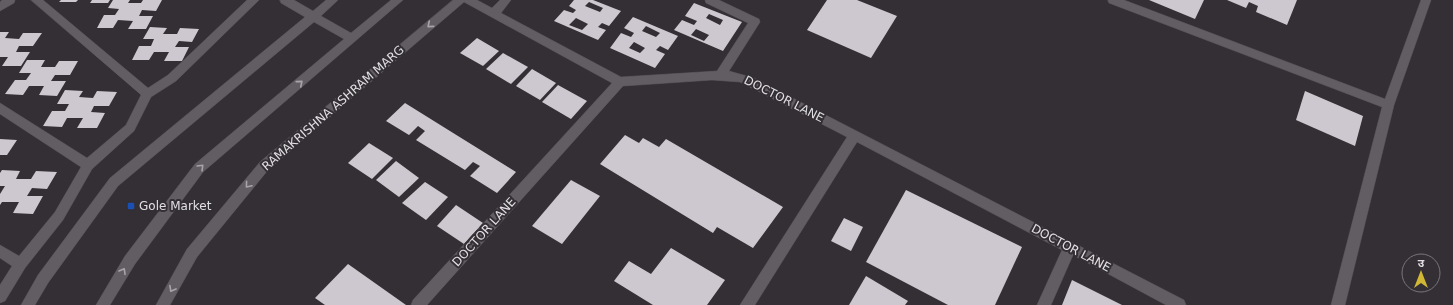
<svg xmlns="http://www.w3.org/2000/svg" width="1453" height="305" viewBox="0 0 1453 305" font-family="'DejaVu Sans','Noto Sans Devanagari',sans-serif">
  <style>
    .building { fill: #cdc8cf; fill-rule: evenodd }
    .lines { fill: none; stroke-linecap: round; stroke-linejoin: round }
    .minor-casing { stroke: #4e4b4f; stroke-width: 1 }
    .minor { fill: #625d63; fill-rule: evenodd }
    .oneway { stroke: #a8a4a9 }
    .transit-dot { fill: #1a4fb4; stroke: #332f34; stroke-width: 1.5 }
    .labels { text-anchor: middle; dominant-baseline: central; stroke-width: 4; stroke-linejoin: round; paint-order: stroke }
    .street-label { font-size: 12px; fill: #e1dfe2; stroke: #332f34 }
    .poi-label { font-size: 12px; fill: #e1dfe2; stroke: #332f34; text-anchor: start }
  </style>
  <rect width="100%" height="100%" fill="#332f34"/>
  <!-- building -->
  <g class="building">
    <polygon points="61,0 78,0 76,2 59,2"/>
    <polygon points="92,0 110,0 108,3 90,3"/>
    <polygon points="113,0 130,0 128,3 141,3 143,0 162,0 156,11 142,10 139,16 153,16 146,29 128,29 133,21 118,20 113,28 97,28 104,15 115,15 119,9 108,8"/>
    <path d="M 574,0 L 593,0 L 621,11 L 609,26 L 602,23 L 598,27 L 606,30 L 598,40 L 554,21 L 564,10 L 573,13 L 576,10 L 569,6 ZM 589,2 L 603,8 L 600,12 L 585,6 ZM 576,18 L 588,24 L 582,30 L 569,25 Z"/>
    <polygon points="827,0 857,0 897,16 871,58 807,30"/>
    <polygon points="1149,0 1204,0 1195,19"/>
    <polygon points="1227,0 1297,0 1287,25 1256,12 1258,6 1249,2 1246,8"/>
    <path d="M 694,3 L 742,22 L 723,51 L 674,30 L 682,20 L 694,25 L 697,21 L 685,16 ZM 709,14 L 723,20 L 720,25 L 706,18 ZM 696,29 L 709,35 L 704,41 L 691,35 Z"/>
    <path d="M 633,17 L 678,36 L 668,50 L 660,46 L 656,50 L 665,54 L 655,68 L 610,48 L 621,33 L 631,37 L 634,33 L 624,28 ZM 646,26 L 660,33 L 656,37 L 642,31 ZM 634,42 L 645,48 L 640,53 L 629,48 Z"/>
    <polygon points="150,27 167,28 163,34 177,34 180,28 199,29 192,42 179,41 175,47 189,47 182,61 164,61 169,52 154,52 149,60 132,60 139,46 151,46 154,39 143,39"/>
    <polygon points="0,32 9,32 5,38 19,39 23,33 42,33 33,46 19,46 16,52 30,52 21,66 2,66 8,57 0,57"/>
    <polygon points="477,38 499,51 483,66 460,53"/>
    <polygon points="503,53 528,67 511,84 486,69"/>
    <polygon points="27,60 45,60 41,67 55,67 59,61 78,61 70,75 55,75 51,81 66,81 57,96 39,95 44,86 29,86 23,95 5,94 15,80 26,80 31,73 19,73"/>
    <polygon points="532,69 556,83 540,100 516,86"/>
    <polygon points="558,85 587,101 571,119 542,102"/>
    <polygon points="65,90 83,91 79,97 93,98 97,91 117,92 109,106 94,106 91,112 105,113 97,128 77,128 83,118 67,118 62,127 43,126 52,111 65,111 69,104 57,104"/>
    <polygon points="1305,91 1363,116 1355,146 1296,120"/>
    <polygon points="405,103 458,136 516,172 497,193 470,176 480,166 473,162 465,170 416,140 425,131 418,126 409,135 386,121"/>
    <polygon points="625,135 639,143 643,138 659,147 666,139 783,207 753,248 717,227 713,233 600,164"/>
    <polygon points="0,139 17,140 7,155 0,155"/>
    <polygon points="369,143 393,158 372,179 348,163"/>
    <polygon points="396,161 419,178 399,197 376,180"/>
    <polygon points="2,170 20,171 16,179 31,179 36,171 57,172 47,189 32,188 27,196 43,196 33,214 13,213 19,202 2,202 0,205 0,194 5,186 0,186 0,173"/>
    <polygon points="571,180 600,196 562,244 532,226"/>
    <polygon points="425,182 448,197 426,220 402,203"/>
    <polygon points="906,190 1022,247 995,305 948,305 866,262"/>
    <polygon points="456,205 483,223 464,244 437,226"/>
    <polygon points="844,218 863,227 851,251 831,241"/>
    <polygon points="671,248 725,280 707,305 653,305 614,281 629,261 651,274"/>
    <polygon points="348,264 406,305 325,305 315,298"/>
    <polygon points="866,276 908,301 905,305 849,305"/>
    <polygon points="1072,280 1122,305 1062,305"/>
  </g>
  <g class="lines">
    <!-- minor casing -->
    <g class="minor-casing">
      <g id="minor">
        <polygon points="2,0 15,0 14,3 0,11 0,2"/>
        <polygon points="31,0 43,0 148,88 168,75 247,0 259,0 176,81 151,97 134,131 92,169 63,220 25,268 5,301 0,303 0,285 12,266 0,258 0,245 19,256 55,212 81,167 0,114 0,103 87,158 126,125 141,95"/>
        <polygon points="280,0 294,0 313,11 326,0 338,0 321,16 351,33 391,0 403,0 203,172 135,264 110,305 96,305 125,256 195,164 344,39 314,22 118,186 48,283 35,305 21,305 38,275 110,178 305,17 281,3"/>
        <polygon points="453,0 477,0 492,8 500,0 511,0 501,13 621,77 717,71 748,23 706,3 705,0 719,0 759,19 760,22 729,71 754,78 1184,300 1186,305 1166,305 1073,255 1051,305 1037,305 1062,250 857,142 755,305 740,305 847,137 740,82 712,80 623,86 427,305 411,305 413,300 612,83 464,2 268,170 197,257 170,305 156,305 187,249 260,162"/>
        <polygon points="1108,0 1124,0 1385,99 1421,0 1431,0 1394,105 1345,305 1331,305 1382,107 1109,3"/>
      </g>
    </g>
    <!-- minor -->
    <use href="#minor" class="minor"/>
  </g>
  <!-- one-way arrows -->
  <defs><path id="oneway-chevron" d="M-2-3.5L2.5 0L-2 3.5" fill="none" stroke-width="1.6" stroke-linecap="round" stroke-linejoin="round"/></defs>
  <g class="oneway">
    <use href="#oneway-chevron" transform="translate(430 25) rotate(140)"/>
    <use href="#oneway-chevron" transform="translate(300 83) rotate(-40)"/>
    <use href="#oneway-chevron" transform="translate(201 167) rotate(-45)"/>
    <use href="#oneway-chevron" transform="translate(248 185) rotate(130)"/>
    <use href="#oneway-chevron" transform="translate(123 271) rotate(-60)"/>
    <use href="#oneway-chevron" transform="translate(172 289) rotate(119)"/>
  </g>
  <!-- markers -->
  <rect class="transit-dot" x="127" y="202" width="8" height="8" rx="2"/>
  <g class="labels">
    <!-- street labels -->
    <g class="street-label">
      <text transform="translate(784 99) rotate(27)">DOCTOR LANE</text>
      <text transform="translate(333 108) rotate(-41)">RAMAKRISHNA ASHRAM MARG</text>
      <text transform="translate(484 232) rotate(-48)">DOCTOR LANE</text>
      <text transform="translate(1071 248) rotate(28)">DOCTOR LANE</text>
    </g>
    <!-- poi labels -->
    <g class="poi-label">
      <text x="139" y="206">Gole Market</text>
    </g>
  </g>
  <!-- north arrow -->
  <g transform="translate(1421 273)"><circle r="19" fill="#332f34" stroke="#79757a"/>
  <path d="M0-3L7 15L0 10L-7 15Z" fill="#d2b735"/>
  <text y="-6" font-size="11" font-weight="bold" text-anchor="middle" fill="#e1dfe2">उ</text>
  </g>
</svg>
